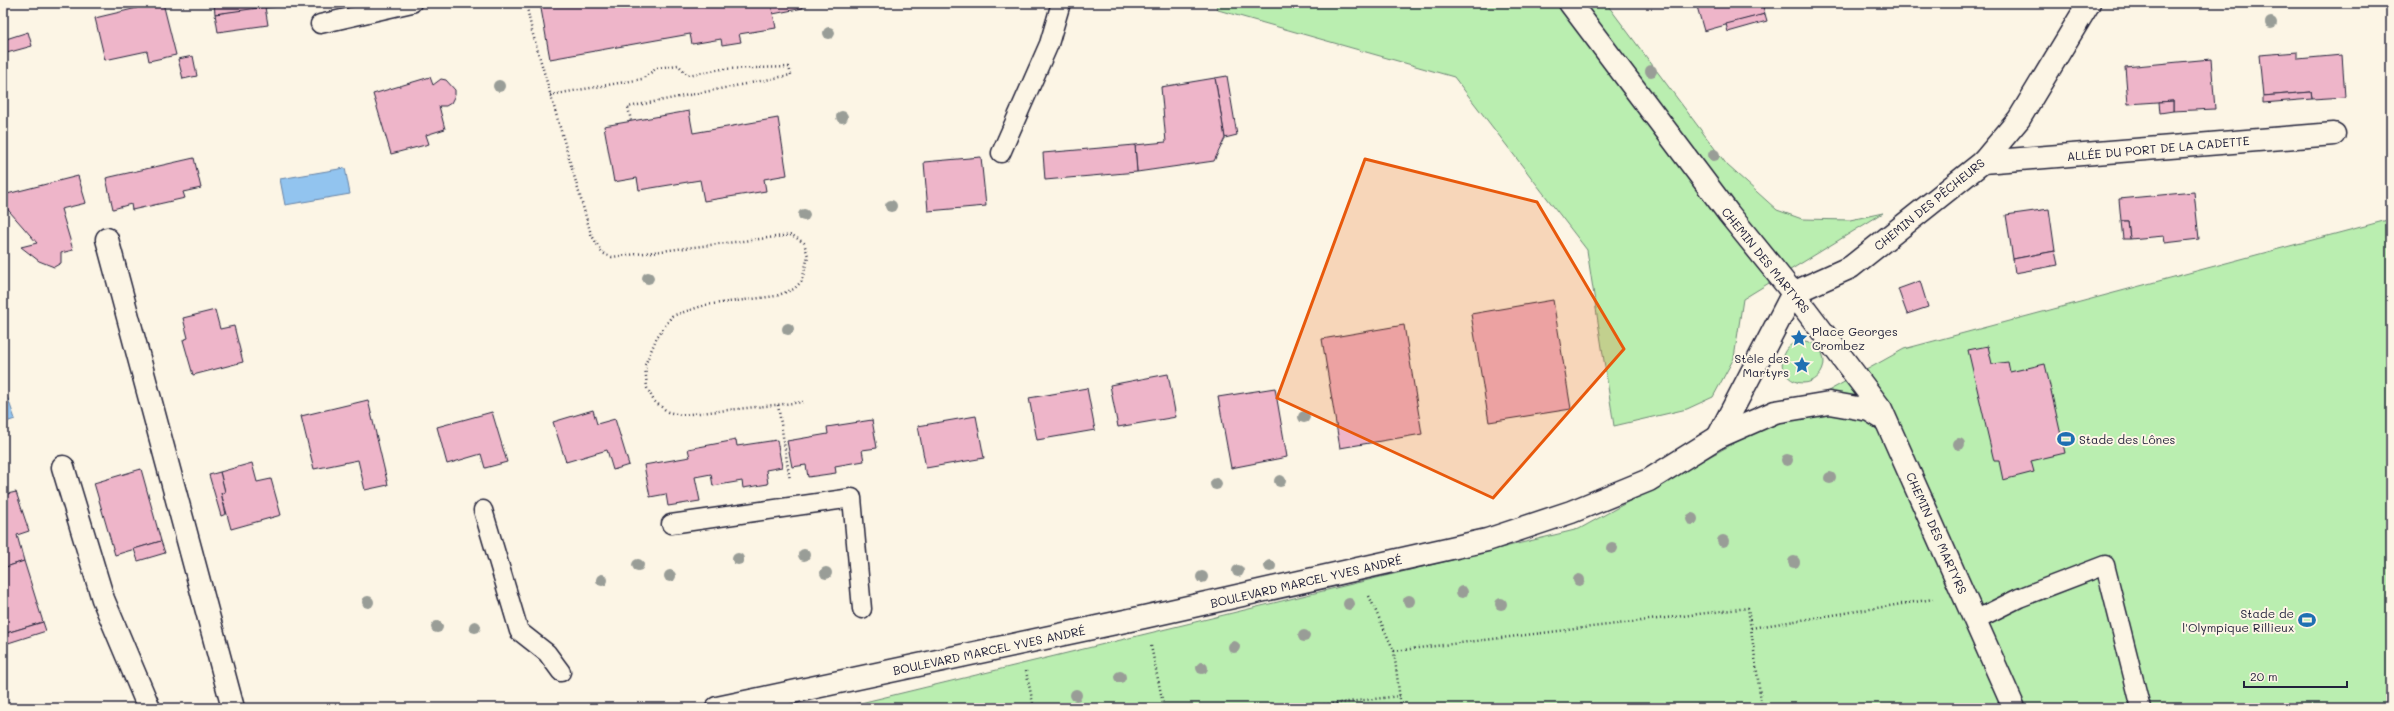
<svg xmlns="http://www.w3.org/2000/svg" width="2394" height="711" viewBox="0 0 2394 711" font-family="Mali,sans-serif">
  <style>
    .green { fill: #baeeb0; stroke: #6e8876 }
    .water { fill: #92c4ef; stroke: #6583a7 }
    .building { fill: #eeb5c9; stroke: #22223b }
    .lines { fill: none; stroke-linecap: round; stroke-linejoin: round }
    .lane-casing { stroke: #22223b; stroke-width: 21 }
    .street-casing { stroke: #22223b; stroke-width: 25 }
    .path { stroke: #22223b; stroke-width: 2.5; stroke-dasharray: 1 3; stroke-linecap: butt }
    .lane { stroke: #fcf5e5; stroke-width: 18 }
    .street { stroke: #fcf5e5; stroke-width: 22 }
    .tree { fill: #999d97 }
    .marked { fill: #e8590c; fill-opacity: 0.2; stroke: #e8590c; stroke-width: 3; stroke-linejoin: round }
    .labels { text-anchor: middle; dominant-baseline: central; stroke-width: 4; stroke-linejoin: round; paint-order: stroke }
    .street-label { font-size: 12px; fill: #22223b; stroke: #fcf5e5 }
    .poi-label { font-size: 12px; fill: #22223b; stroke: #fcf5e5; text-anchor: start }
  </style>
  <rect width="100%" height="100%" fill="#fcf5e5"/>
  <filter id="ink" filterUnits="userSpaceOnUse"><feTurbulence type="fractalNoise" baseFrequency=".025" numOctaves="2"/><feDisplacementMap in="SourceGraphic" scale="8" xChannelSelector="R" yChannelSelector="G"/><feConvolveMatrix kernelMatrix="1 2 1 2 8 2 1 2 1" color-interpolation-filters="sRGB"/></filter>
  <g filter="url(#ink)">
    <!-- green -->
    <g class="green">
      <polygon points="1216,3 1606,3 1727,165 1777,210 1802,219 1850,220 1883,213 1743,299 1734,358 1713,397 1687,409 1614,426 1587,250 1454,77 1218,10"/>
      <polygon points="2391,219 2391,708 840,708 1579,529 1904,349"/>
      <circle cx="1803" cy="362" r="21"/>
    </g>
    <!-- water -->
    <g class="water">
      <polygon points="345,168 350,194 285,205 280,179"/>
      <polygon points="7,396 15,419 3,423 3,397"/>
    </g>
    <!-- building -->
    <g class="building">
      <polygon points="136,3 163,3 176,55 149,61 147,51 105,60 95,18 137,8"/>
      <polygon points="214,3 256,3 257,9 215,14"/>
      <polygon points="256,3 294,3 295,4 257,9"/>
      <polygon points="540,3 771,3 776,28 739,34 741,42 722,45 721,39 692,44 690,34 550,59"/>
      <polygon points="771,3 802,3 803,8 773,14"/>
      <polygon points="1696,3 1762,3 1765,14 1704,31"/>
      <polygon points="265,7 268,25 218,32 215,14"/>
      <polygon points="1765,14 1767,21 1728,32 1726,24"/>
      <polygon points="28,32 32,46 3,54 3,40"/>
      <polygon points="2298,52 2298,59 2342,55 2345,97 2312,99 2311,92 2263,96 2259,55"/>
      <polygon points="193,56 197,76 183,79 178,59"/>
      <polygon points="2211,59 2215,109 2173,111 2173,101 2128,104 2125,67"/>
      <polygon points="1227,76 1237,135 1225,138 1215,78"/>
      <polygon points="430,77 433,85 441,79 446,80 455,90 455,95 451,103 446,106 439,106 445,129 426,135 429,144 391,154 373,94"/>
      <polygon points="1215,78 1225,138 1214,161 1137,172 1135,145 1166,142 1161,87"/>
      <polygon points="2311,92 2312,99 2263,103 2263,96"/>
      <polygon points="2173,101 2173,111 2160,113 2159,102"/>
      <polygon points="689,111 693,133 778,118 787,175 764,179 766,191 704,201 700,180 639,190 637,178 614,182 604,126"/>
      <polygon points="1135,145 1137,172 1045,180 1043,153"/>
      <polygon points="981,157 986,206 928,211 924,162"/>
      <polygon points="194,158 201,188 183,192 185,198 132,210 131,204 113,209 106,178"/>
      <polygon points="78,176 86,203 61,209 73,250 61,253 61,263 54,267 39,261 21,247 37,243 3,204 3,195"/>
      <polygon points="2194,192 2199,239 2165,243 2164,236 2130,239 2128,221 2121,221 2119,199"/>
      <polygon points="2049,209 2055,251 2013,259 2006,215"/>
      <polygon points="2121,221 2128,221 2130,239 2123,239"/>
      <polygon points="2055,251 2058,265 2015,273 2013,259"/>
      <polygon points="1920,281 1928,307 1907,314 1898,289"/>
      <polygon points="1553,300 1571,409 1489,422 1471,314"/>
      <polygon points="215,310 220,329 234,326 243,362 193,375 183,340 188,338 183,318"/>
      <polygon points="1404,325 1422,434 1340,448 1322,339"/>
      <polygon points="1988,346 1992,364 2008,362 2010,372 2045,364 2065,453 2031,461 2034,472 2003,480 1999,461 1994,461 1968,350"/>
      <polygon points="1168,374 1176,417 1118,427 1110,385"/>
      <polygon points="1087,388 1095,430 1037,440 1029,398"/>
      <polygon points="1275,388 1287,457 1231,468 1218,397"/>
      <polygon points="368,400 388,485 365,490 358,460 314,469 301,416"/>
      <polygon points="593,410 597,424 615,419 629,465 613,470 607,450 566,462 553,422"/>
      <polygon points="492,412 507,462 485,468 481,454 447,464 437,427"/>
      <polygon points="976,416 984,458 926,468 918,426"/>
      <polygon points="872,420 877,448 862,450 864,461 835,466 836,473 808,477 806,465 792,467 787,441 828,434 827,427"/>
      <polygon points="736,440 737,446 777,440 782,467 766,470 768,484 743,488 742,481 713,486 711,474 695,477 700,501 668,506 666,494 650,497 644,465 690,457 688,449"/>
      <polygon points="252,463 257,482 271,479 281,515 231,529 221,493 225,492 220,472"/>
      <polygon points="141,469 161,541 115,555 94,483"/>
      <polygon points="220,472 225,492 221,493 226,514 221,516 209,475"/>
      <polygon points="16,492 29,531 17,535 24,561 3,568 3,495"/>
      <polygon points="161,541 165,553 138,561 134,549"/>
      <polygon points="24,561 43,622 3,634 3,568"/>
      <polygon points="43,622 46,631 5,644 3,634"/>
    </g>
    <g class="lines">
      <!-- lane casing -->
      <g class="lane-casing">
        <g id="lane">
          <polyline points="320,24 412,3"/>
          <polyline points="1001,153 1049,44 1061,3"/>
          <polyline points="483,510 519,631 547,653 561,672"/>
          <polyline points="671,524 852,498 862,609"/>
          <polyline points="1975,620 2019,598 2105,565 2141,708"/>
        </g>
      </g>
      <!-- street casing -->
      <g class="street-casing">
        <g id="street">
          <polyline points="1570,3 1729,214 1793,293 1881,409 2014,708"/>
          <polyline points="1983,162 2334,134"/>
          <polyline points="107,239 233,708"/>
          <polyline points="1793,293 1851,267 1983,162 2019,119 2089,3"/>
          <polyline points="1718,437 1793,293"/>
          <polyline points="63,467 103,599 149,708"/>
          <polyline points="717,708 1144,617 1487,540 1571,512 1649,480 1718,437 1775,412 1829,403 1869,410 1885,420"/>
        </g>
      </g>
      <!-- path -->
      <g class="path">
        <polyline points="526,3 532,31 591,234 602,253 612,257 792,235 804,243 808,256 802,281 794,289 776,296 705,305 672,316 657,337 645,365 647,388 654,401 668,412 681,415 803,402"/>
        <polyline points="550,95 642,79 657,68 678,65 688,75 722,69 789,67 791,75 628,107 631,121"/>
        <polyline points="778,405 790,480"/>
        <polyline points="1369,596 1394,651 1401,708"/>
        <polyline points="1751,628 1933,599"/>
        <polyline points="1151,646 1164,708"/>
        <polyline points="1394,651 1748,608 1762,708"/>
        <polyline points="1026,671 1034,708"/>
        <polyline points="1296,708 1400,696"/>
      </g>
      <!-- lane -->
      <use href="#lane" class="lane"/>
      <!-- street -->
      <use href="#street" class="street"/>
    </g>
    <!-- trees -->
    <g class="tree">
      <circle cx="2271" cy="23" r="6"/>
      <circle cx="829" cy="33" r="6"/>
      <circle cx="1651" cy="71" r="6"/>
      <circle cx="499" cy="86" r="6"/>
      <circle cx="842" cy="117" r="6"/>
      <circle cx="1714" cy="155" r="6"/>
      <circle cx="891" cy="206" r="6"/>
      <circle cx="804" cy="215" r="6"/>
      <circle cx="648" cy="278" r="6"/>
      <circle cx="788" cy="329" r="6"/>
      <circle cx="1304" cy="417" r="6"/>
      <circle cx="1959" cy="444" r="6"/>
      <circle cx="1787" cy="460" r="6"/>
      <circle cx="1830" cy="478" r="6"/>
      <circle cx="1280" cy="481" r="6"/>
      <circle cx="1216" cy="484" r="6"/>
      <circle cx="1692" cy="519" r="6"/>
      <circle cx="1723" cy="541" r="6"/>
      <circle cx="1612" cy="548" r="6"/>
      <circle cx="804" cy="555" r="6"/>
      <circle cx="738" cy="559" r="6"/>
      <circle cx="1794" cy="562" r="6"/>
      <circle cx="638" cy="565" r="6"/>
      <circle cx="1270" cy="566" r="6"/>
      <circle cx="1238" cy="571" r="6"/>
      <circle cx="826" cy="573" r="6"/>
      <circle cx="670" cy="576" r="6"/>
      <circle cx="1202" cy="577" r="6"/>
      <circle cx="602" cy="580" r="6"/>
      <circle cx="1579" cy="580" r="6"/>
      <circle cx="1462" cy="592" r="6"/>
      <circle cx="1409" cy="601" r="6"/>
      <circle cx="368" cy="602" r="6"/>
      <circle cx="1349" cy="604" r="6"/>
      <circle cx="1501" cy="604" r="6"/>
      <circle cx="437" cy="627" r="6"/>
      <circle cx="475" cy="627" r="6"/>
      <circle cx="1304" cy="636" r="6"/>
      <circle cx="1234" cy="647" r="6"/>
      <circle cx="1202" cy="668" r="6"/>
      <circle cx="1120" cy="677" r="6"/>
      <circle cx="1076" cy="695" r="6"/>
    </g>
  </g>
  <!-- marked area -->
  <path class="marked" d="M 1365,159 L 1537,202 L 1624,349 L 1493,498 L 1277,398 Z"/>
  <!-- icons -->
  <defs>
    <g id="sight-bare" transform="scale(1.38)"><path d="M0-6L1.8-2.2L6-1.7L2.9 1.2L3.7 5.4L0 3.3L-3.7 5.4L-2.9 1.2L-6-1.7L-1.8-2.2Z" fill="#1f6fb2" stroke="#fcf5e5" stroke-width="2.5" paint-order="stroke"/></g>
    <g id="stadium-bare" transform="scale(1.38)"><path d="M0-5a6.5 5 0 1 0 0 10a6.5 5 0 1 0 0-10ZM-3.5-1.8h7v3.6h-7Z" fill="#1f6fb2" stroke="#fcf5e5" stroke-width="2.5" paint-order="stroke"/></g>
  </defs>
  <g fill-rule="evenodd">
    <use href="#sight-bare" x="1799" y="338"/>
    <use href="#sight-bare" x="1802" y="365"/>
    <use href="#stadium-bare" x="2066" y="439"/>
    <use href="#stadium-bare" x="2307" y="620"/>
  </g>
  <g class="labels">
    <!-- street labels -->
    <g class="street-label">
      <text transform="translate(2158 148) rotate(-5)">ALLÉE DU PORT DE LA CADETTE</text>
      <text transform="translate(1929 204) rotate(-39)">CHEMIN DES PÊCHEURS</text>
      <text transform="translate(1766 260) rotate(51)">CHEMIN DES MARTYRS</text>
      <text transform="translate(1937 533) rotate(66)">CHEMIN DES MARTYRS</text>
      <text transform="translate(1306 581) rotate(-13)">BOULEVARD MARCEL YVES ANDRÉ</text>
      <text transform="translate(989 650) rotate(-12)">BOULEVARD MARCEL YVES ANDRÉ</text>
    </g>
    <!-- poi labels -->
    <g class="poi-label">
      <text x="1812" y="331">Place Georges<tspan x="1812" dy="14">Crombez</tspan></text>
      <text x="1789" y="358" text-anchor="end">Stèle des<tspan x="1789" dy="14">Martyrs</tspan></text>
      <text x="2079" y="439">Stade des Lônes</text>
      <text x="2294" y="613" text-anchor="end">Stade de<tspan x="2294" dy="14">l'Olympique Rillieux</tspan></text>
    </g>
  </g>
  <!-- margin -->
  <rect width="2394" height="711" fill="none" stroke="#fcf5e5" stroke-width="16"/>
  <rect x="8" y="8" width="2378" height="695" fill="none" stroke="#22223b" stroke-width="1.5" filter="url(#ink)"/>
  <!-- scale -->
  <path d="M2244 681v6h103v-6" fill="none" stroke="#22223b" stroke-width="2"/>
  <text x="2250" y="681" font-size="12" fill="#22223b" stroke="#fcf5e5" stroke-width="3" paint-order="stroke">20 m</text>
</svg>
